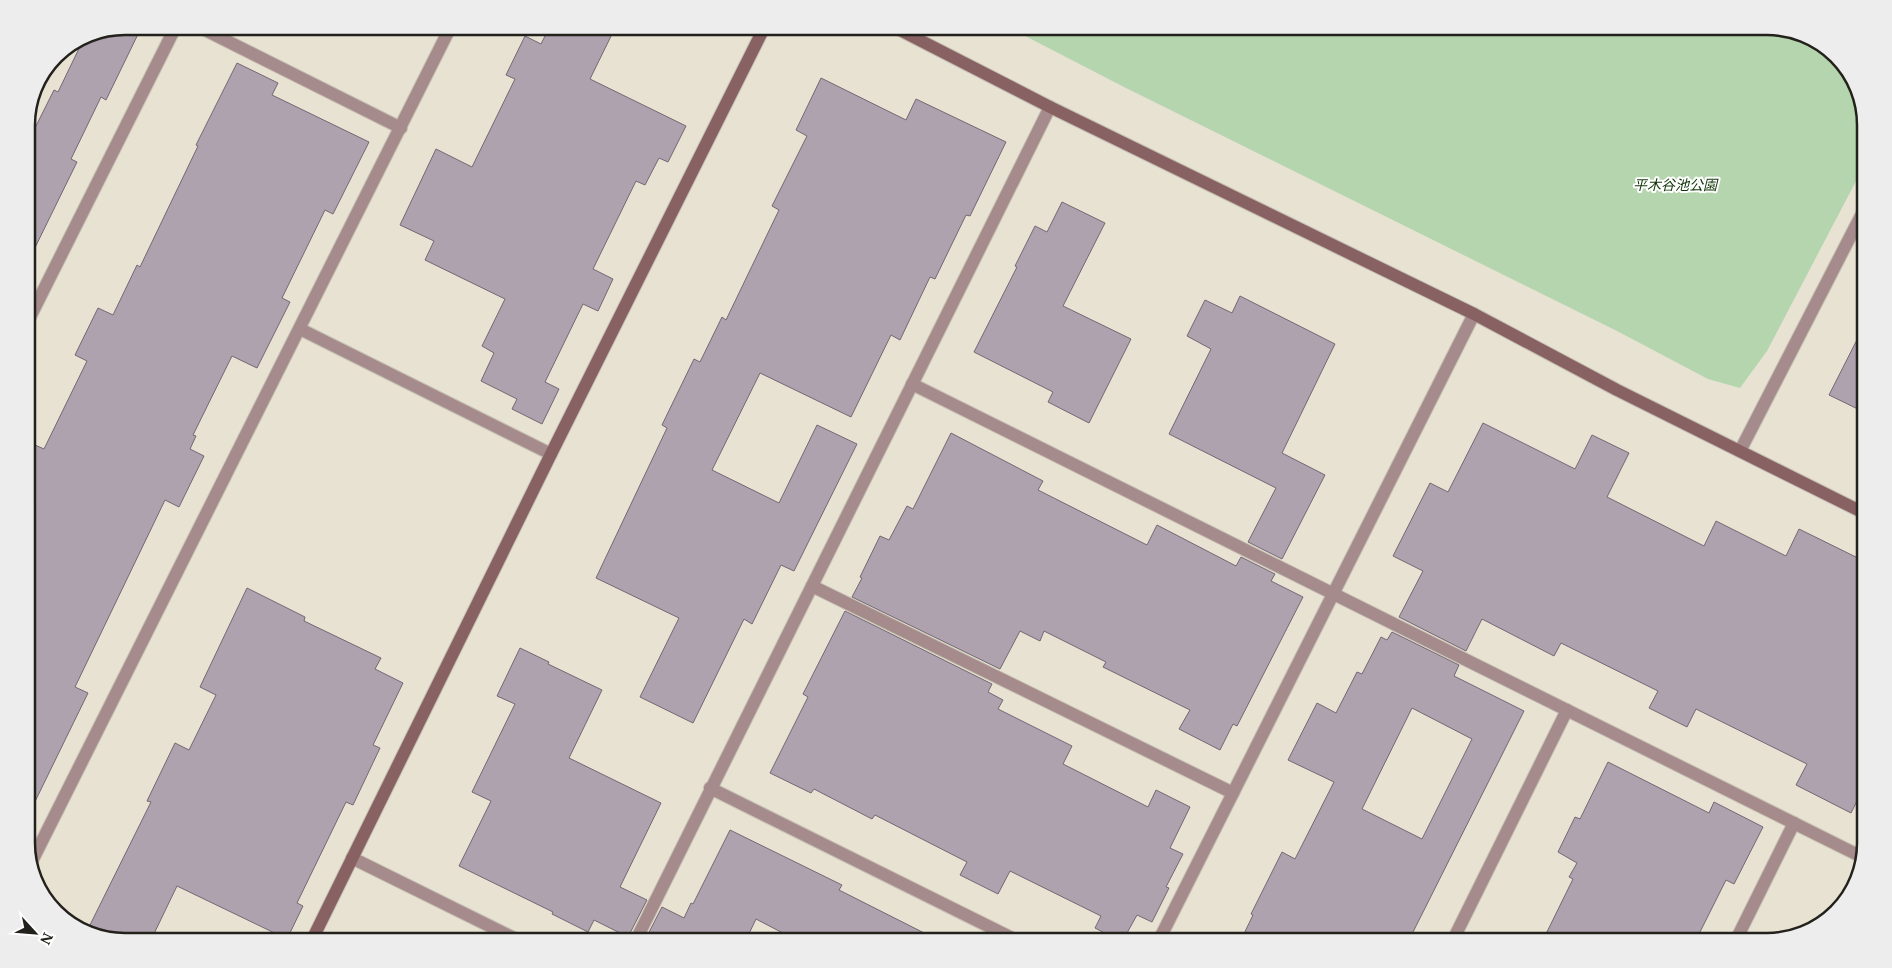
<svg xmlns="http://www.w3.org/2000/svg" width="1892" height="968" viewBox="0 0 1892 968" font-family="'Noto Serif','Noto Sans JP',serif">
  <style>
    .green { fill: #b4d5ad }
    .building { fill: #aea2ae; stroke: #736873; fill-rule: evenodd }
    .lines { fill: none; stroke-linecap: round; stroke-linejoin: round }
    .street-casing { stroke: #c5bfb2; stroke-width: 14 }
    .secondary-casing { stroke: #c5bfb2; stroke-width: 14 }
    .street { stroke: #a68b8c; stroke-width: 12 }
    .secondary { stroke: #886163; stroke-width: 12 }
    .labels { text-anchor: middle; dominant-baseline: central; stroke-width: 4; stroke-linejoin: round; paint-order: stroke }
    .park-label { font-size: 14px; font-style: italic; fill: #0f3306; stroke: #fff }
    .rim { fill: none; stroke: #23211b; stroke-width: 2.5 }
  </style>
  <rect width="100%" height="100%" fill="#e8e2d3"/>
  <!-- green -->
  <polygon class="green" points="1006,26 1767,26 1811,37 1849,70 1866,119 1866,162 1767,351 1740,388 1708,379 1617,331 1124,87"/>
  <!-- building -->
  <g class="building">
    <polygon points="125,26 142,26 106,100 101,97 71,159 77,162 26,266 26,146 54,90 58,92 86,34"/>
    <polygon points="550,26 616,26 590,79 686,126 668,162 659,158 645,185 636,181 593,269 613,279 598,311 583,304 545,382 559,389 542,424 512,409 517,399 481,381 494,353 482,346 505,299 425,260 434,241 400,225 436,149 472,167 515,79 506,75 525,36 541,44"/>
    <polygon points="237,63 278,83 272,95 369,142 333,214 325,210 282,298 290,302 257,368 232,356 193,435 196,436 190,449 204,456 179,507 165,500 75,687 88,693 26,820 26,441 44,449 87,361 75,355 98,308 113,315 137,265 140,267 198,146 196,145"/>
    <polygon points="821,78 906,120 916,99 1006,142 970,216 966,215 935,279 930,277 900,340 891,335 851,417 760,373 712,470 779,503 817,425 857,444 794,571 781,565 752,624 744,619 693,723 640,697 679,618 596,578 667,428 662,425 694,359 700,362 722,317 726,320 779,210 772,206 807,136 796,130"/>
    <polygon points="1062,202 1105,223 1063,306 1131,339 1089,423 1048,402 1053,392 974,352 1017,267 1015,266 1035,226 1047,232"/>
    <polygon points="1240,296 1335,344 1282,453 1325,475 1282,559 1248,542 1276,488 1169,434 1211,349 1187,336 1205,300 1232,313"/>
    <polygon points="1866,322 1866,413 1829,395"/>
    <polygon points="1483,423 1575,469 1592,435 1629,453 1607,497 1704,546 1716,521 1786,556 1799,529 1866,562 1866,783 1851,813 1796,785 1807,764 1696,709 1687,727 1649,708 1658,691 1561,643 1554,656 1482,619 1466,651 1399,617 1423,571 1393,556 1430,483 1448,492"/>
    <polygon points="951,433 1043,481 1038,490 1147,545 1157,525 1236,566 1241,557 1275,574 1271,581 1303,597 1237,726 1233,724 1220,750 1179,729 1190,710 1103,667 1106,662 1044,631 1040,641 1020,631 1000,669 852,597 862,578 860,577 880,536 889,540 907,506 913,509"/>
    <polygon points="247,588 305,617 304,621 381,658 375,669 403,683 373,745 380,748 353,805 346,802 297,903 303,906 287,939 177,886 150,942 125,942 86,933 151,802 147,801 175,743 189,750 216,695 200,687"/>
    <polygon points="845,611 992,684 988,692 1003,700 998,709 1072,746 1063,764 1148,807 1156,790 1190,807 1170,848 1183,854 1166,887 1169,888 1152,922 1137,915 1122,942 1095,928 1101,916 1010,871 998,894 960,875 967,862 875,815 872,819 814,789 811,793 770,773 808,697 803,694"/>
    <path d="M 1392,632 L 1459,665 L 1454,676 L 1524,711 L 1408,942 L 1240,942 L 1253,915 L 1251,914 L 1282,852 L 1295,859 L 1334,782 L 1288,760 L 1317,703 L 1336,713 L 1357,672 L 1362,674 L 1381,637 L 1387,640 ZM 1412,708 L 1472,739 L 1422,839 L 1362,809 Z"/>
    <polygon points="520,648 549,662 548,664 602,690 569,758 661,803 620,887 647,900 628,937 594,920 588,932 552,914 553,912 459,866 491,801 472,792 515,704 497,696"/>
    <polygon points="1608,762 1709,813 1714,802 1763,827 1734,884 1726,880 1695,942 1542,942 1573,879 1569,877 1577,863 1558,852 1575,817 1580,819"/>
    <polygon points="730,830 842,885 839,890 942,942 800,942 756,919 745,942 644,942 662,907 684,918 691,903 693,904"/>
  </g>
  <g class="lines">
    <!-- street casing -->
    <g class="street-casing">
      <g id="street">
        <polyline points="197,26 401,128"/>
        <polyline points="26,325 176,26"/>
        <polyline points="300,329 551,454"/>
        <polyline points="912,384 1862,857"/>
        <polyline points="1740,451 1866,206"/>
        <polyline points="812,586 1233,793"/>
        <polyline points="710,788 1020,942"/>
        <polyline points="352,858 522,942"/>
        <polyline points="31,863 451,26"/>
        <polyline points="635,942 1050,107"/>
        <polyline points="1158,942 1474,314"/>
        <polyline points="1452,942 1567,710"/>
        <polyline points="1735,942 1794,823"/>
      </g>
    </g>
    <!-- secondary casing -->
    <g class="secondary-casing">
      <g id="secondary">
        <polyline points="892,26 1050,107 1474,314 1617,390 1866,514"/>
        <polyline points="311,942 551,454 765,26"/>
      </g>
    </g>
    <!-- street -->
    <use href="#street" class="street"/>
    <!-- secondary -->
    <use href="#secondary" class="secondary"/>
  </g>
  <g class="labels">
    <!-- park labels -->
    <g class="park-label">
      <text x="1675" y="184">平木谷池公園</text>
    </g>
  </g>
  <!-- crop -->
  <path d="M0 0H1892V968H0ZM125 35H1767A90 90 0 0 1 1857 125V843A90 90 0 0 1 1767 933H125A90 90 0 0 1 35 843V125A90 90 0 0 1 125 35Z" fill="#ededed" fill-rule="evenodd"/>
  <path class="rim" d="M125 35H1767A90 90 0 0 1 1857 125V843A90 90 0 0 1 1767 933H125A90 90 0 0 1 35 843V125A90 90 0 0 1 125 35Z"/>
  <!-- north arrow -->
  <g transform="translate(35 933) rotate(116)" stroke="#ffffff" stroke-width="4" paint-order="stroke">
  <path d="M0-4L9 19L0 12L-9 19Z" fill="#23211b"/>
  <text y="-8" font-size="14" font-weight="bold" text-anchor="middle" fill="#23211b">N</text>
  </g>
</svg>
